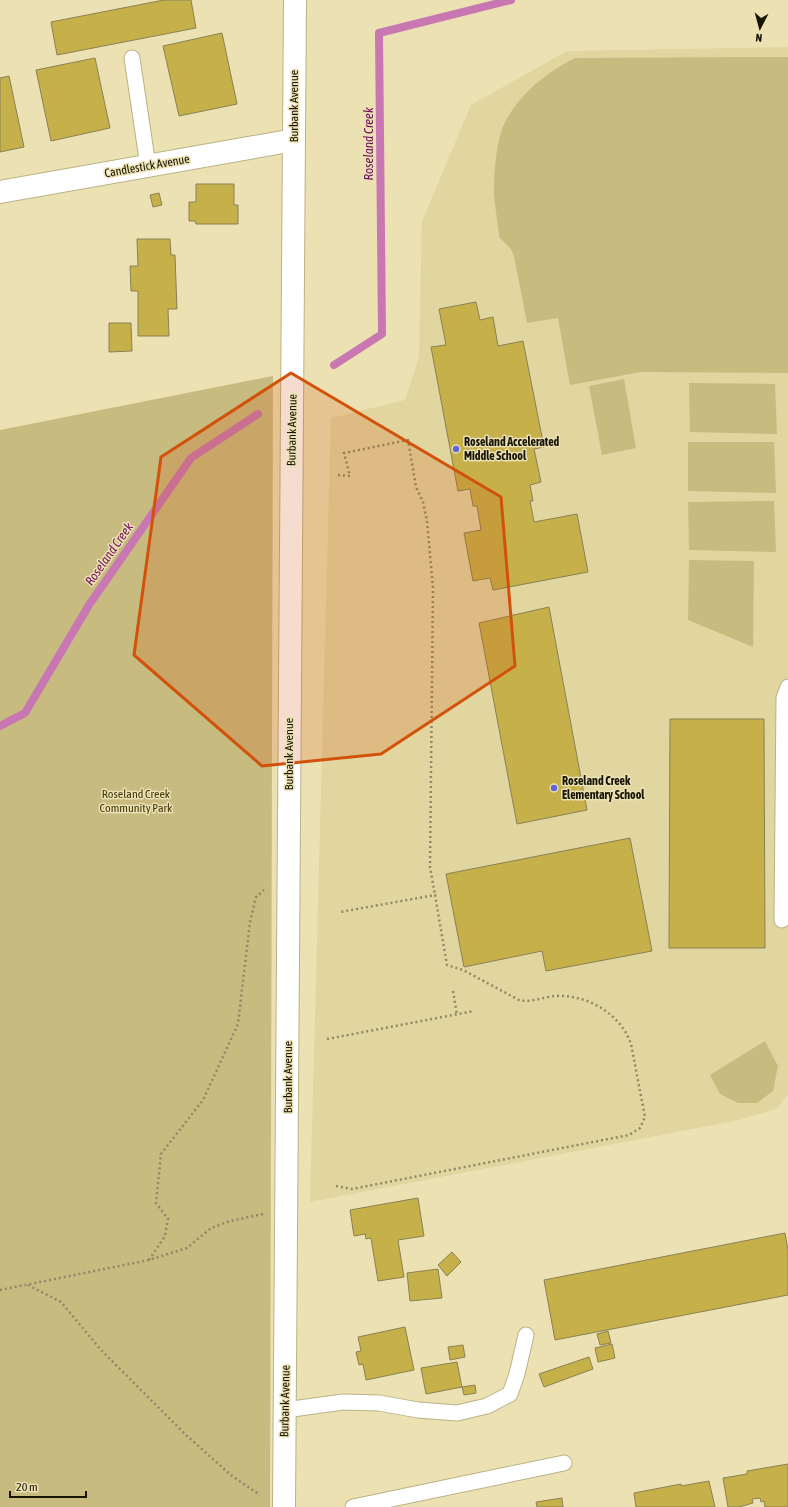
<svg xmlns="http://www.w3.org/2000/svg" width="788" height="1507" viewBox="0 0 788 1507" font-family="'Asap Condensed',sans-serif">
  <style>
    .built { fill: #e1d6a0 }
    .green { fill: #c7bb80 }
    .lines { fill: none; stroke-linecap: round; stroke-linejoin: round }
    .stream { stroke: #c877b2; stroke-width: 8 }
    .building { fill: #c5b04a; stroke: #8a8155 }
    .service-casing { stroke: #bbb285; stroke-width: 17 }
    .minor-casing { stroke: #bbb285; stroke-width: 24 }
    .path { stroke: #8f8867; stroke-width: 2.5; stroke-dasharray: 2 3; stroke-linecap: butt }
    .service { stroke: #fff; stroke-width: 15 }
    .minor { stroke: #fff; stroke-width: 22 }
    .marked { fill: #d3520b; fill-opacity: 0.2; stroke: #d3520b; stroke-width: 3; stroke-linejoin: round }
    .poi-dot { fill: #6164dc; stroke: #ebe1b3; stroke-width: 1.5 }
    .labels { text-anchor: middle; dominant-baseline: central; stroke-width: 3; stroke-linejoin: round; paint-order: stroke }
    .street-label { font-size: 12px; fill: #171404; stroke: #ebe1b3 }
    .poi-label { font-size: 12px; font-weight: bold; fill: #171404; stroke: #ebe1b3; text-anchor: start }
    .park-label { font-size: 12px; fill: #3e3508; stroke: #ebe1b3 }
    .water-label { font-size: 13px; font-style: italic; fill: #700c5d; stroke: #ebe1b3 }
  </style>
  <rect width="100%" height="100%" fill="#ebe1b3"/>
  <!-- built -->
  <polygon class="built" points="788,47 788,1095 776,1109 739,1120 310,1202 331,418 405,400 419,357 422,221 471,105 567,51"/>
  <!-- green -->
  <g class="green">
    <path d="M 788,57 L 788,373 L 641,372 L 570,385 L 558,318 L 527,323 L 514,256 L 511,249 L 499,237 C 498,220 493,200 494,183 C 495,163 497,137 506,120 C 522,92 547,72 575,58 Z"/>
    <polygon points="273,376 270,1507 0,1507 0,430"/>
    <polygon points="624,379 636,448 602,455 589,386"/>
    <polygon points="689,383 775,384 777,434 690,432"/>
    <polygon points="688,442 774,442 776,493 688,491"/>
    <polygon points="774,501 776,552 689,550 688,502"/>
    <polygon points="689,560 754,561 753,647 688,620"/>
    <polygon points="765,1041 778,1066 773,1091 757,1103 738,1103 720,1094 710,1075"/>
  </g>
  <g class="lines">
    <!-- stream -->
    <g class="stream">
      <polyline points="334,365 382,334 379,33 511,0"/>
      <polyline points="0,726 25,713 89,605 191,458 258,414"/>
    </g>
  </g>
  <!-- building -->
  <g class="building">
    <polygon points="164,0 191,0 196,28 57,55 51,22"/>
    <polygon points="222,33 237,104 179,116 163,46"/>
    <polygon points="95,58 110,128 51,141 36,70"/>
    <polygon points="9,76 24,147 0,152 0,78"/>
    <polygon points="196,184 234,184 234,205 238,205 238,224 196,224 195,221 189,221 189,202 196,202"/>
    <polygon points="159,193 162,205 153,207 150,195"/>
    <polygon points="137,239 170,239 171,255 175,255 177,309 168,309 169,336 138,336 138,291 131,291 130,266 138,266"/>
    <polygon points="476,302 480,320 493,317 498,346 523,341 544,447 534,449 541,482 530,485 533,501 530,501 534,522 577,514 588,572 493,590 490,578 473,581 464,533 481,530 477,506 473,506 470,489 458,491 431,347 446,345 439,309"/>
    <polygon points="109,323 131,323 132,351 109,352"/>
    <polygon points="549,607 587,810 517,824 479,623"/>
    <polygon points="670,719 764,719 765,948 669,948"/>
    <polygon points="630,838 652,951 546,971 542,951 464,967 446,874"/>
    <polygon points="418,1198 424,1236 398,1240 404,1277 378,1281 371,1238 366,1239 365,1234 354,1236 350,1210"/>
    <polygon points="785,1233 788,1250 788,1295 555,1340 544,1280"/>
    <polygon points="452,1252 461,1262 447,1276 438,1265"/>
    <polygon points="438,1269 442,1298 410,1301 407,1273"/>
    <polygon points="405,1327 414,1370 366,1380 363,1364 359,1365 356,1352 361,1351 358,1337"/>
    <polygon points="608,1331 611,1343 600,1345 597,1334"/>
    <polygon points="612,1344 615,1358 598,1362 595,1348"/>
    <polygon points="463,1345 465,1357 450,1360 448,1347"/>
    <polygon points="589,1357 593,1369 544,1387 539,1374"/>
    <polygon points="457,1362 462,1387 426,1394 421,1368"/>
    <polygon points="475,1385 476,1393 464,1395 462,1387"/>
    <polygon points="788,1464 788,1507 765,1507 764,1501 761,1502 760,1498 752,1499 753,1503 739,1507 728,1507 723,1478 747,1474 747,1471"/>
    <polygon points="709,1481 715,1507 636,1507 634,1493 681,1484 681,1486"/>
    <polygon points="562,1498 563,1507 537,1507 536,1502"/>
  </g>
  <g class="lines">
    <!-- service casing -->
    <g class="service-casing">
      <g id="service">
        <polyline points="132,58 148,166"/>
        <polyline points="782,920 784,698 788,687"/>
        <polyline points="285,1410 343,1402 379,1403 418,1410 457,1413 487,1406 510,1394 517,1374 526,1335"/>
        <polyline points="353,1507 564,1463"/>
      </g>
    </g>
    <!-- minor casing -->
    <g class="minor-casing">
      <g id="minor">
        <polyline points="0,192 294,140"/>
        <polyline points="284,1507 295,0"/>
      </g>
    </g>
    <!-- path -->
    <g class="path">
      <polyline points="338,475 350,476 344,453 408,440 416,487 423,502 427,521 433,588 430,867 435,895"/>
      <polyline points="453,991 457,1015"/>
      <polyline points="327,1039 474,1011"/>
      <path d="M 336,1186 L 352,1189 L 629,1135 L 640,1128 L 645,1117 L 631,1044 C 621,1014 587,994 555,996 C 543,997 531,1003 519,1000 L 463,970 L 447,965 L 435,895 L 340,912"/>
      <polyline points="149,1260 165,1236 168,1219 156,1203 161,1154 203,1100 238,1024 250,922 256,897 264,890"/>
      <polyline points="28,1285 61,1302 101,1350 186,1435 232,1476 260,1495"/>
      <polyline points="0,1290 149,1260 187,1248 211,1228 230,1221 263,1214"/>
    </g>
    <!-- service -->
    <use href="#service" class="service"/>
    <!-- minor -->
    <use href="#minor" class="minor"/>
  </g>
  <!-- marked area -->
  <path class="marked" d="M 291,373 L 501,497 L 515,666 L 381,754 L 262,766 L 134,655 L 161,457 Z"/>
  <!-- markers -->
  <g class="poi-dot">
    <circle cx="456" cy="449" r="4"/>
    <circle cx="554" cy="788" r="4"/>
  </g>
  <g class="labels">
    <!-- street labels -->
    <g class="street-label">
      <text transform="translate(294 106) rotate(-90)">Burbank Avenue</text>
      <text transform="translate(147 166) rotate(-10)">Candlestick Avenue</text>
      <text transform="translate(292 430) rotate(-89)">Burbank Avenue</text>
      <text transform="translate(289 754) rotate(-90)">Burbank Avenue</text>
      <text transform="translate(288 1077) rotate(-90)">Burbank Avenue</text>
      <text transform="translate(285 1401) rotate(-89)">Burbank Avenue</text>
    </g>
    <!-- poi labels -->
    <g class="poi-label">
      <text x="464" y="442">Roseland Accelerated<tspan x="464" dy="14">Middle School</tspan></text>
      <text x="562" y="781">Roseland Creek<tspan x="562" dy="14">Elementary School</tspan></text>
    </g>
    <!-- park labels -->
    <g class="park-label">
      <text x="136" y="794">Roseland Creek<tspan x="136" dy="14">Community Park</tspan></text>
    </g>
    <!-- water labels -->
    <g class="water-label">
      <text transform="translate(368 144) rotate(-90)">Roseland Creek</text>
      <text transform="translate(109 554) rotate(-55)">Roseland Creek</text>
    </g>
  </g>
  <!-- north arrow -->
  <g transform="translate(760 28) rotate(186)" stroke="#ebe1b3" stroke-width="3" paint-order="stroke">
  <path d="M0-3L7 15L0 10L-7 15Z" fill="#171404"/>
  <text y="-6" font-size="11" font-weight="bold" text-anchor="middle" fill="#171404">N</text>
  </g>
  <!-- scale -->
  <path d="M10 1491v6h76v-6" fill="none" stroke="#171404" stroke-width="2"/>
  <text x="16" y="1491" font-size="12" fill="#171404" stroke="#ebe1b3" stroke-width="3" paint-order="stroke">20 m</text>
</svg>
